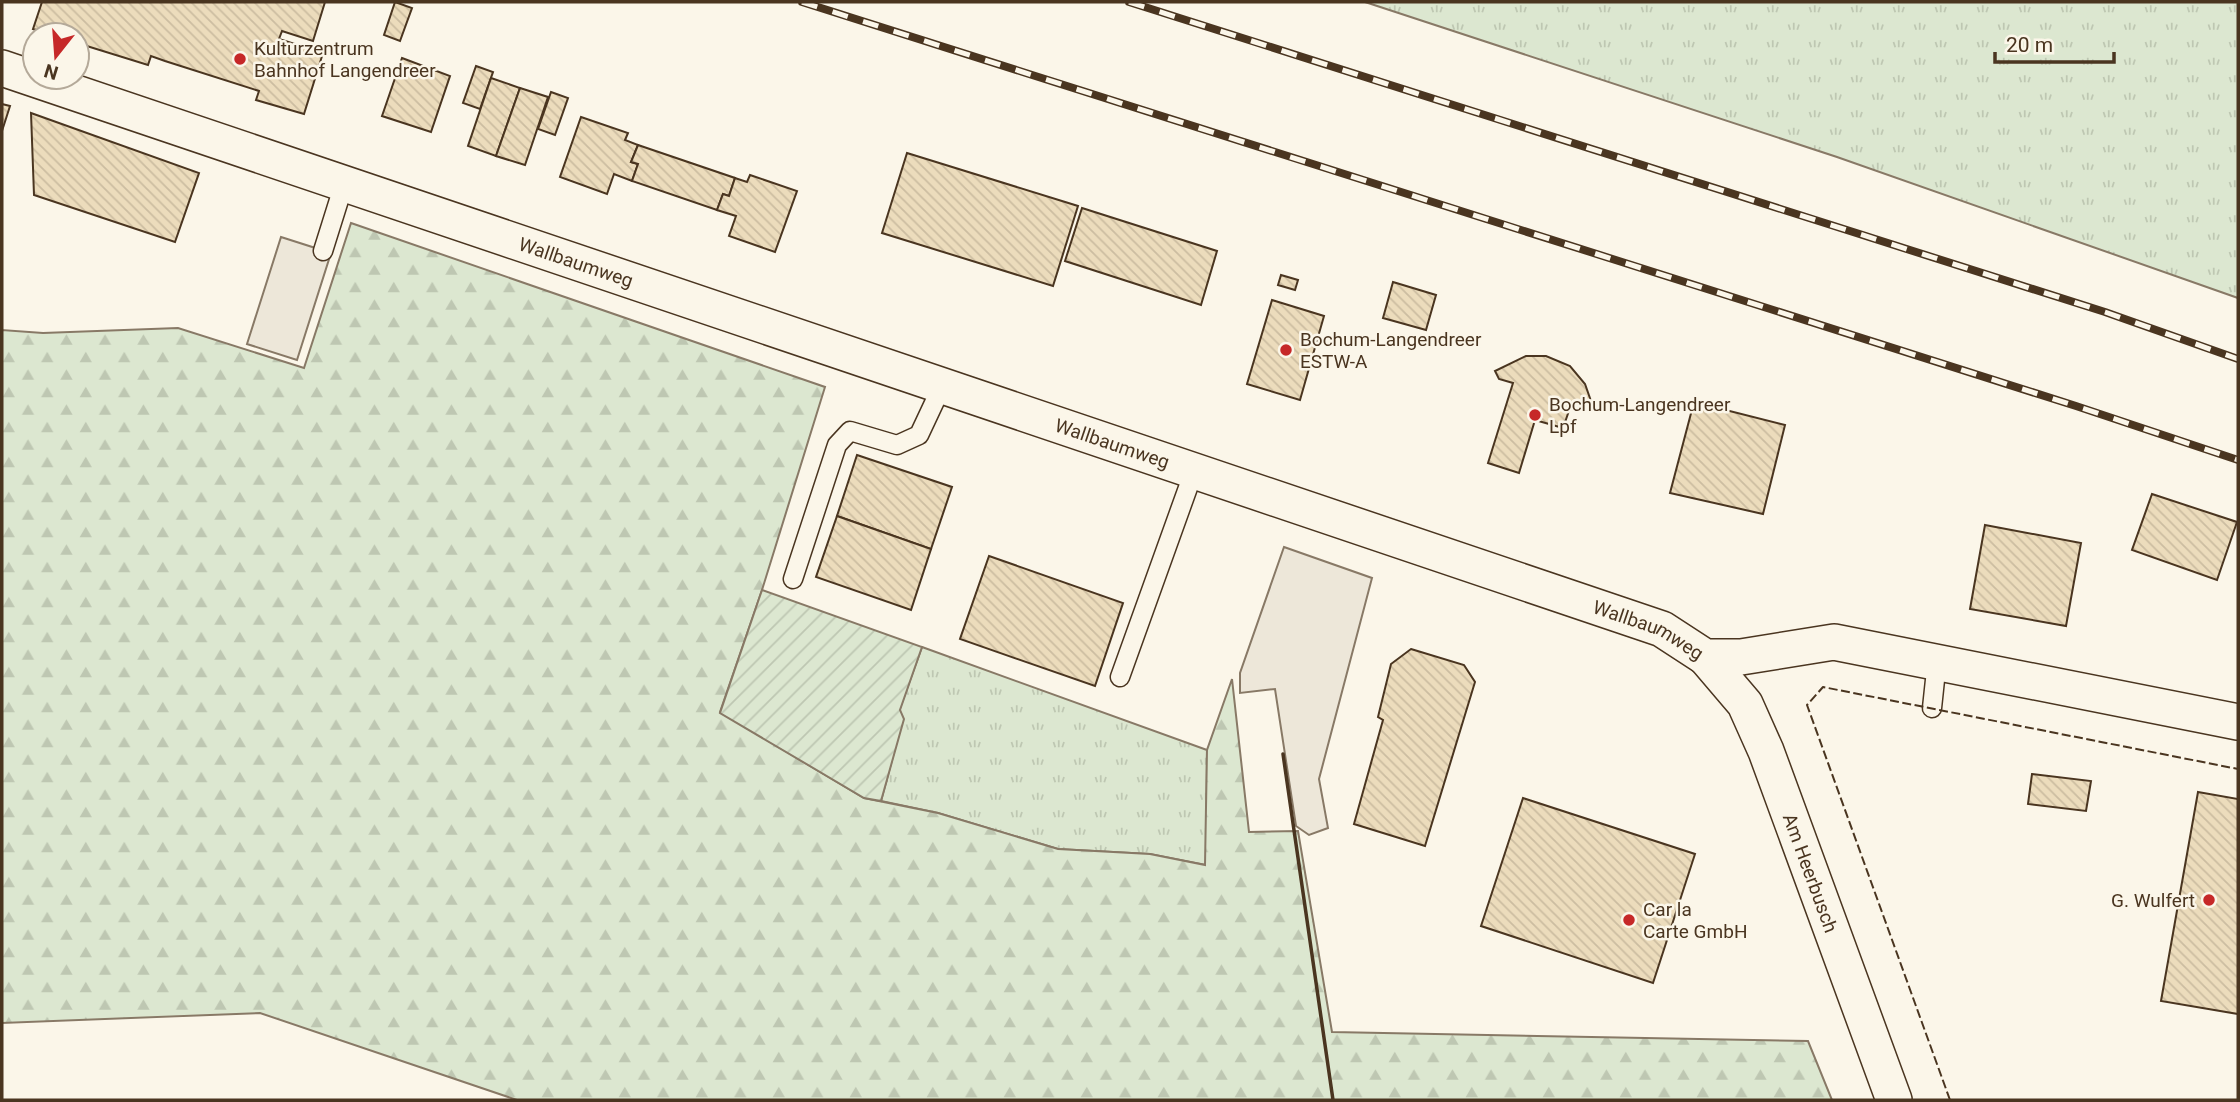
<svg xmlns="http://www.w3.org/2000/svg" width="2240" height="1102" viewBox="0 0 2240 1102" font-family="Roboto,sans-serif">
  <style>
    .grass { fill: url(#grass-tufts); stroke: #887966; stroke-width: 2 }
    .forest { fill: url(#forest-firs); stroke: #887966; stroke-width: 2 }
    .garden { fill: url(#garden-furrows); stroke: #887966; stroke-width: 2 }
    .parking { fill: #ede7d9; stroke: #887966; stroke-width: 2 }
    .building { fill: url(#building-back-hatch); stroke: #4a3520; stroke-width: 2 }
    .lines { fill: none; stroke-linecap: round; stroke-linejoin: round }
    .lane-casing { stroke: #4a3520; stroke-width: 21 }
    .street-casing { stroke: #4a3520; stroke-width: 38 }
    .lane { stroke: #fbf6e9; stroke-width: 18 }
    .street { stroke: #fbf6e9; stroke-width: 35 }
    .rail-casing { stroke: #4a3520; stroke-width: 8 }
    .rail { stroke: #fbf6e9; stroke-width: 5; stroke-dasharray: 16; stroke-linecap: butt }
    .fence { stroke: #4a3520; stroke-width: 2; stroke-dasharray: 9 3.5; stroke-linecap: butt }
    .wall { stroke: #4a3520; stroke-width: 3.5 }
    .poi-dot { fill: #c62828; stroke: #fbf6e9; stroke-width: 2.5 }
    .labels { text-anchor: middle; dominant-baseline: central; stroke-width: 5; stroke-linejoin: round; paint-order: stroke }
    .poi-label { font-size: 19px; fill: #4a3520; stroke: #fbf6e9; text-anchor: start }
    .street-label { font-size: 19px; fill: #4a3520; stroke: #fbf6e9 }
  </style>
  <defs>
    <pattern id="grass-tufts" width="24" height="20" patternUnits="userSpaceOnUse" patternTransform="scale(1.75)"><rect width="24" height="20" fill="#dce7d0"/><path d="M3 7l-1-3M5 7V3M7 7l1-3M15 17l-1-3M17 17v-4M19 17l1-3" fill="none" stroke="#bec7b2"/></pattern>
    <pattern id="forest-firs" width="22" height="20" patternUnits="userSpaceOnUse" patternTransform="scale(1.75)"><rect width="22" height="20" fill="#dce7d0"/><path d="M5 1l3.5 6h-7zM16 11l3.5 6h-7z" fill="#bec7b2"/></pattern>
    <pattern id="garden-furrows" width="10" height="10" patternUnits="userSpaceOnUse" patternTransform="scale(1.75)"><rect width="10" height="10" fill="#dce7d0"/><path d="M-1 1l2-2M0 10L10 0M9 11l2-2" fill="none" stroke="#bec7b2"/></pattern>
    <pattern id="building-back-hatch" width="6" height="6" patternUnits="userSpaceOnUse" patternTransform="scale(1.75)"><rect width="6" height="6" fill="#ecdcbc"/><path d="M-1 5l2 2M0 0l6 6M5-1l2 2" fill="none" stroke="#ccbda1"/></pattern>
  </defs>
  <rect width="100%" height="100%" fill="#fbf6e9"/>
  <!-- grass -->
  <g class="grass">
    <polygon points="1365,2 2238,2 2238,298 1837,157"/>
    <polygon points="922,647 1207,750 1206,865 1150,854 1058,849 938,813 881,801 903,719 899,711"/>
  </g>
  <!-- forest -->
  <polygon class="forest" points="351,223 825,387 762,590 720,712 864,798 938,813 1058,849 1150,854 1205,865 1207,750 1232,679 1249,832 1298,831 1332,1032 1808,1041 1832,1100 517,1100 260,1013 2,1023 2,330 43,333 178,328 304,368"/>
  <!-- garden -->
  <polygon class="garden" points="762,590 922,647 900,710 904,719 881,801 864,798 720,713"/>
  <!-- parking -->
  <g class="parking">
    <polygon points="281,237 331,253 297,360 247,344"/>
    <polygon points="1284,547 1372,578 1319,779 1328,828 1309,835 1296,826 1275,689 1240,693 1240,673"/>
  </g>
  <!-- building -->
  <g class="building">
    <polygon points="42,2 325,2 313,41 282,31 279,39 323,53 304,114 256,100 259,91 165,61 151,56 148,65 77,43 77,35 53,35 33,29"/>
    <polygon points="395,2 412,8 400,41 384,35"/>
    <polygon points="402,58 450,76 431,132 382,116"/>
    <polygon points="476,66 493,72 480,109 463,103"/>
    <polygon points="491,78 520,88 496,156 468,146"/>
    <polygon points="520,88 548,97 525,165 496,156"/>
    <polygon points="551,92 568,98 555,135 538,129"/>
    <polygon points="2,104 10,106 2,131"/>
    <polygon points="31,113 199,173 175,242 34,195"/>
    <polygon points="581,117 628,133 625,140 638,145 631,162 638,164 632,181 614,174 607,194 560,177"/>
    <polygon points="638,145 735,178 729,196 723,194 717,210 632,181 638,164 631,162"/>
    <polygon points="907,153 1078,206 1053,286 882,233"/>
    <polygon points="750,175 797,191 775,252 729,236 736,216 717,210 723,194 729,196 735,178 747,182"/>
    <polygon points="1082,208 1217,251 1201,305 1065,261"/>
    <polygon points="1281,275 1298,280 1295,290 1278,285"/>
    <polygon points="1393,282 1436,295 1426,330 1383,318"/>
    <polygon points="1272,300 1324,316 1300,400 1247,384"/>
    <polygon points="1526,356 1546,356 1570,366 1585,384 1592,404 1586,407 1572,402 1563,428 1535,420 1519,473 1488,463 1513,383 1499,379 1495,371"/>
    <polygon points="1694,402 1785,425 1763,514 1670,493"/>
    <polygon points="857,455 952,487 931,549 837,516"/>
    <polygon points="2152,494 2237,522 2217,580 2132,550"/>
    <polygon points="837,516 931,549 911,610 816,577"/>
    <polygon points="1985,525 2081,543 2066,626 1970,609"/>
    <polygon points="989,556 1123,603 1095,686 960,639"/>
    <polygon points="1411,649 1464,665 1475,682 1425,846 1354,824 1383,720 1378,717 1391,664"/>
    <polygon points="2032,774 2091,781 2086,811 2028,804"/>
    <polygon points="2198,792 2238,799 2238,1014 2161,1001"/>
    <polygon points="1523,798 1695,854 1653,983 1481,926"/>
  </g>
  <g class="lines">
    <!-- lane casing -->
    <g class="lane-casing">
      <g id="lane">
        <polyline points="323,251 344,184"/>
        <polyline points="793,579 837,445 850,431 897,445 919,435 942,386"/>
        <polyline points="1120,677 1194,471"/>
        <polyline points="1932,708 1937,661"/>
      </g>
    </g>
    <!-- street casing -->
    <g class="street-casing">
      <g id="street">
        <path id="s1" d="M 2,68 L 1662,629 L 1705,657 L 1741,657 L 1834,642 L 2238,722"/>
        <path id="s2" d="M 1705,657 L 1745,704 L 1766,751 L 1894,1100"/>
      </g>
    </g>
    <!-- lane -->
    <use href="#lane" class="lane"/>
    <!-- street -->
    <use href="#street" class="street"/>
    <!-- rail casing -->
    <g class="rail-casing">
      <g id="rail">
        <polyline points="802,2 2076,406 2238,460"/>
        <polyline points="1129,2 2105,312 2238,359"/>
      </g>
    </g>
    <!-- rail -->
    <use href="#rail" class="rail"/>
    <!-- fence -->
    <polyline class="fence" points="1950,1100 1807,705 1823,687 2238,769"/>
    <!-- wall -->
    <polyline class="wall" points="1283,754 1333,1100"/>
  </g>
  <!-- markers -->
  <g class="poi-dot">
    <circle cx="240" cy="59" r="7"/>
    <circle cx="1286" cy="350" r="7"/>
    <circle cx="1535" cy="415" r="7"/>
    <circle cx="2209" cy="900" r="7"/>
    <circle cx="1629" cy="920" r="7"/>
  </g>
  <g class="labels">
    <!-- poi labels -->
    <g class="poi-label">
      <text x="254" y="48">Kulturzentrum<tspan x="254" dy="22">Bahnhof Langendreer</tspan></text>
      <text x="1300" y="339">Bochum-Langendreer<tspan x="1300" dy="22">ESTW-A</tspan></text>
      <text x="1549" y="404">Bochum-Langendreer<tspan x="1549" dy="22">Lpf</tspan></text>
      <text x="2195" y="900" text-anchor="end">G. Wulfert</text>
      <text x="1643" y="909">Car la<tspan x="1643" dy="22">Carte GmbH</tspan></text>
    </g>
    <!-- street labels -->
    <g class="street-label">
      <text stroke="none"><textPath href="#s1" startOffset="606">Wallbaumweg</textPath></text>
      <text stroke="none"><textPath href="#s1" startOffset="1172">Wallbaumweg</textPath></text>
      <text stroke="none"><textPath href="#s1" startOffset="1740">Wallbaumweg</textPath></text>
      <text stroke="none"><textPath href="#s2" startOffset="243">Am Heerbusch</textPath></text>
    </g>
  </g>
  <!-- border -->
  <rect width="2240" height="1102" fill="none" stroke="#4a3520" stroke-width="7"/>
  <!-- north arrow -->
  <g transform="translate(56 56) rotate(197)"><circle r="33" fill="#fbf6e9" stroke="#b4a999" stroke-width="2"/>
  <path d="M0-5L12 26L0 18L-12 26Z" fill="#c62828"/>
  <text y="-10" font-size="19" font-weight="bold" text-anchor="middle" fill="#4a3520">N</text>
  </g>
  <!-- scale -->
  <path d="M1995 52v10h119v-10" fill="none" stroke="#4a3520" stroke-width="3.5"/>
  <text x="2006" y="52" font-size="21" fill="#4a3520" stroke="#fbf6e9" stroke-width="5" paint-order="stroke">20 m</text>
</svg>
